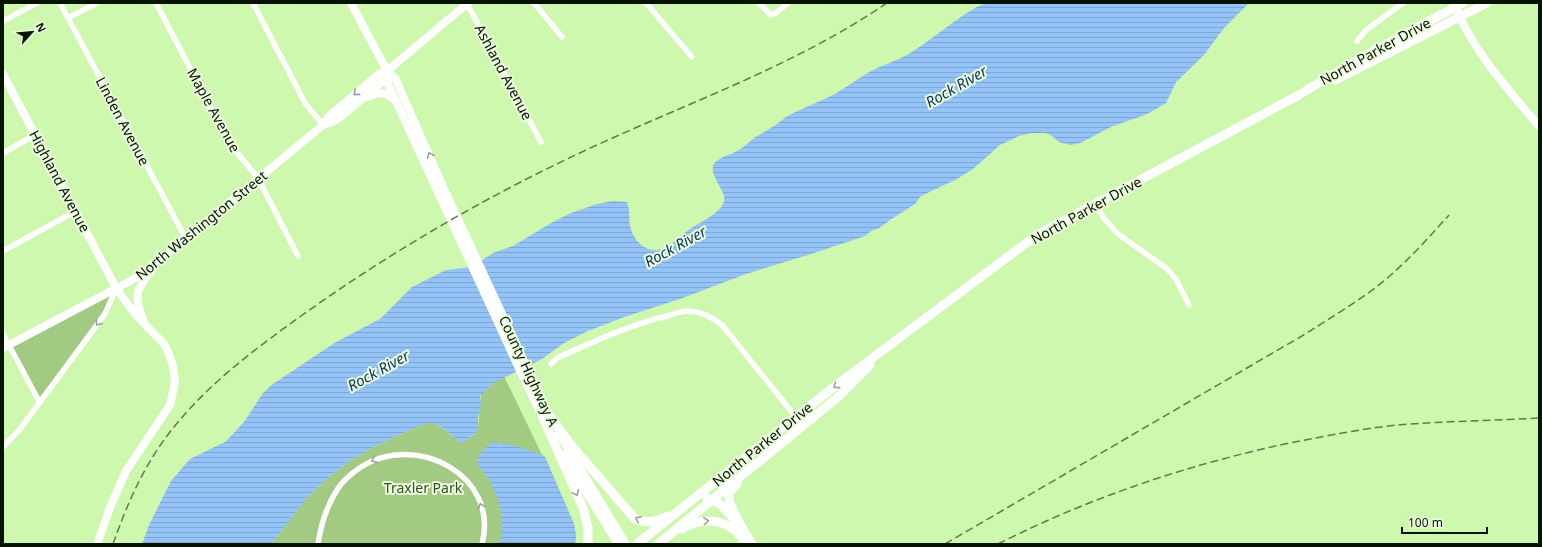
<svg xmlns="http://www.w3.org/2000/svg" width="1542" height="547" viewBox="0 0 1542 547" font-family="'Noto Sans',sans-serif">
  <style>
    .park { fill: #a2ca83 }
    .water { fill: url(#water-rules) }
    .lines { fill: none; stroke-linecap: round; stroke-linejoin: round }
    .street { stroke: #fff; stroke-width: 5.5 }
    .secondary { stroke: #fff; stroke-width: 8 }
    .primary { stroke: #fff; stroke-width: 9 }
    .rail { stroke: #5f794d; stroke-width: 1.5; stroke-dasharray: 8 4; stroke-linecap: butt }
    .oneway { stroke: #9ba199 }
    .labels { text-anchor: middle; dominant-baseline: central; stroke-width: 4; stroke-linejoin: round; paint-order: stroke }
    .street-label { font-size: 14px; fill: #061300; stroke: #ebfcdf }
    .park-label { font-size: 14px; fill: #344f1a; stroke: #ebfcdf }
    .water-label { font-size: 15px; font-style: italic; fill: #09335c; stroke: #ebfcdf }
  </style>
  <defs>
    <pattern id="water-rules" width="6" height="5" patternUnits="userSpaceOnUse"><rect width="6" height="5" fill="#94c3f8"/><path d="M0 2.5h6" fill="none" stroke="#7ea7d3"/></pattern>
  </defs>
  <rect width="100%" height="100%" fill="#cef8ad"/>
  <!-- park -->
  <g class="park">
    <polygon points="116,288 108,304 40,403 8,345"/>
    <path d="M 504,376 L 542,455 L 545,457 L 574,524 L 576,536 L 575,544 L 271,544 C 283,529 295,513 307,498 C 333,469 367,448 403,433 C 409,431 422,423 429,423 C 441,423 451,437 462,443 L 475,434 L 478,428 L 481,394 L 493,383 Z"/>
  </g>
  <!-- water -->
  <g class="water">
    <path d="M 985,3 L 1249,3 L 1224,28 L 1204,55 L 1176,82 L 1166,103 L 1156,109 L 1145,115 L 1113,126 L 1080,143 L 1071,145 L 1059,142 L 1051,135 L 1045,133 L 1031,133 L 1019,136 L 1000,145 L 973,169 L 957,179 L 921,196 L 915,204 L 893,218 L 879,228 L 871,231 L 865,236 L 811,254 L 746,274 L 680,299 L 627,316 L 588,331 L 564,343 L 542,359 L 493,383 L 480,396 L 481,405 L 478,417 L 478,428 L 475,434 L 462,443 C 451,437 442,423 429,423 C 423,423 409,431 403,433 C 367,448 333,469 307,498 C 295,513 283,529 271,544 L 142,544 L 149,525 L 171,481 L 190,459 L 225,442 L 230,437 L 244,422 L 263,393 L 273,384 L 336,342 L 380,319 L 412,287 L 446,270 L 472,267 L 493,253 L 513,246 L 551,223 L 571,213 L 597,204 L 613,201 L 627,202 C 630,210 629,218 630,226 C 633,239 643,251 657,250 C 671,248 681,234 693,227 C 701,222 722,212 724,201 C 727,189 702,170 718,160 C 723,156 731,155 737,151 C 744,148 749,141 756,137 C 762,133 768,130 774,126 C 779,123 784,118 789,115 C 803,108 819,102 833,95 C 846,88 858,78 871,71 C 883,65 896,61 907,55 C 934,39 957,16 985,3 Z"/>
    <path d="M 495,442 L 516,446 L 542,455 L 545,457 L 574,524 L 576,536 L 575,544 L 499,544 C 506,521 500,498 488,478 C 484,473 480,468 477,463 C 478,453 487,445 495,442 Z"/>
  </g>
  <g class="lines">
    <!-- street -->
    <g class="street">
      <polyline points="60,3 186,239"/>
      <polyline points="156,3 229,143 258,178 298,256"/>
      <polyline points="253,3 305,103 323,125"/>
      <polyline points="465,3 471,11 541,142"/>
      <polyline points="534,3 562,37"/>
      <polyline points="646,3 692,57"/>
      <polyline points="759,3 771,15 776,13 788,3"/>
      <polyline points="68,18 97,3"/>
      <polyline points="3,21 37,3"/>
      <polyline points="1357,41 1366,30 1403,3"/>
      <polyline points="3,153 35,135"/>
      <polyline points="1095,204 1103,217 1118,234 1166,268 1176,279 1189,305"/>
      <polyline points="3,251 76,211"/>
      <polyline points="3,334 40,403"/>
      <path d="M 551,364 L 557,358 C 593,342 629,325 667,316 C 674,314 682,311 688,311 C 701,311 713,318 722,325 L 803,426"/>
      <polyline points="3,447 20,429 105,314 116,288"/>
      <path d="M 318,544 C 321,524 326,507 337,490 C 343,480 352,473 361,467 C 416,432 500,475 482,544"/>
    </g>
    <!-- secondary -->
    <g class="secondary">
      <polyline points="351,3 387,71 395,78 445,191 549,415"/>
      <path d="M 1453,3 C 1474,52 1505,86 1539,126"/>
      <polyline points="387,71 388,84 523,377 546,424"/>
      <polyline points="3,74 116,288 134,313 164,344 169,354 173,366 175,382 170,405 126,471 111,505 97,544"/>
      <path d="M 368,97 C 379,91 386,92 395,100"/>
      <polyline points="323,125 333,122 343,115 382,82 387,71 468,3"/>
      <path d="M 143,319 C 133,296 136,289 152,270"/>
      <polyline points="3,348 132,280 149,269 323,125 329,116 379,74 387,71"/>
      <polyline points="559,434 626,544"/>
      <polyline points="563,455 618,544"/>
    </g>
    <!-- primary -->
    <g class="primary">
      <polyline points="1335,80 1487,3"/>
      <path d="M 546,410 L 571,445 L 635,519 C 647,524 657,521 668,516"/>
      <polyline points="543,418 583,508 588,528 588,544"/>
      <path d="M 737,484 C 735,487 730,490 729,494 C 727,505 746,534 752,544"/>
      <polyline points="707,498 719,503 735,520"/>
      <path d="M 682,529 C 704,515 733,519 745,544"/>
      <polyline points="637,544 835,386 1037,235 1297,96 1364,56 1463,3"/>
      <polyline points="658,544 838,397 870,365"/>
    </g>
    <!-- rail -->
    <g class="rail">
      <path d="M 113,544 C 126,507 141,472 164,440 C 201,389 251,352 301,316 C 399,246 506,185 617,136 C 709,95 803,60 887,3"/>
      <path d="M 945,544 L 1307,333 C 1333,316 1361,300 1385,280 C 1409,260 1429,237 1449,215"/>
      <path d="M 998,544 C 1091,497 1187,465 1289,443 C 1322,437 1355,430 1388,426 C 1438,421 1489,421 1539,418"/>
    </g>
  </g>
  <!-- one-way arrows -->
  <defs><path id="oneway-chevron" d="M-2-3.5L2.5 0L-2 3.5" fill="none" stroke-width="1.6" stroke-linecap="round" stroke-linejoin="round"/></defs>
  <g class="oneway">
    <use href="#oneway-chevron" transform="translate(356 93) rotate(140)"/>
    <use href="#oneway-chevron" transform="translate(430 155) rotate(-112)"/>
    <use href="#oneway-chevron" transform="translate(98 323) rotate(126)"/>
    <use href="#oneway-chevron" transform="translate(836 386) rotate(143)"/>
    <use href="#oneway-chevron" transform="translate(374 460) rotate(156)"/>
    <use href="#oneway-chevron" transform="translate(576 493) rotate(66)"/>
    <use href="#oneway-chevron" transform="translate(481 506) rotate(-110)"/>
    <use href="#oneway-chevron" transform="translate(638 519) rotate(-154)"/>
    <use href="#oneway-chevron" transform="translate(706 521) rotate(-5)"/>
  </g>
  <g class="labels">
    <!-- street labels -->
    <g class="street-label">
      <text transform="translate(1375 51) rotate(-29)">North Parker Drive</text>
      <text transform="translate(504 72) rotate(62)">Ashland Avenue</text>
      <text transform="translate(214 110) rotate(61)">Maple Avenue</text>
      <text transform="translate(123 121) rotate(62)">Linden Avenue</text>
      <text transform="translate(60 181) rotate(62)">Highland Avenue</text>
      <text transform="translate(1086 210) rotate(-29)">North Parker Drive</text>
      <text transform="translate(201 225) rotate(-39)">North Washington Street</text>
      <text transform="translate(529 371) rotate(65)">County Highway A</text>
      <text transform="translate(762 444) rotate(-39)">North Parker Drive</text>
    </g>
    <!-- park labels -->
    <g class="park-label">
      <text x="423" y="487">Traxler Park</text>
    </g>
    <!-- water labels -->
    <g class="water-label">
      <text transform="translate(956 86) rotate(-30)">Rock River</text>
      <text transform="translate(675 246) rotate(-29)">Rock River</text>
      <text transform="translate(378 370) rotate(-29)">Rock River</text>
    </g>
  </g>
  <!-- border -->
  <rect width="1542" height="547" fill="none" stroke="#061300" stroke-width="8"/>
  <!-- north arrow -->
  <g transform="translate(32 32) rotate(63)" stroke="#ebfcdf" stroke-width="3" paint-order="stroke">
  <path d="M0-3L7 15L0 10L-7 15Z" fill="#061300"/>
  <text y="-6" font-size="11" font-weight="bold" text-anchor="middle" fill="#061300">N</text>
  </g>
  <!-- scale -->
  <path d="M1402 527v6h85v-6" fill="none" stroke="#061300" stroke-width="2"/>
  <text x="1408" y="527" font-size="12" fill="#061300" stroke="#ebfcdf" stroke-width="3" paint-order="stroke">100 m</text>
</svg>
